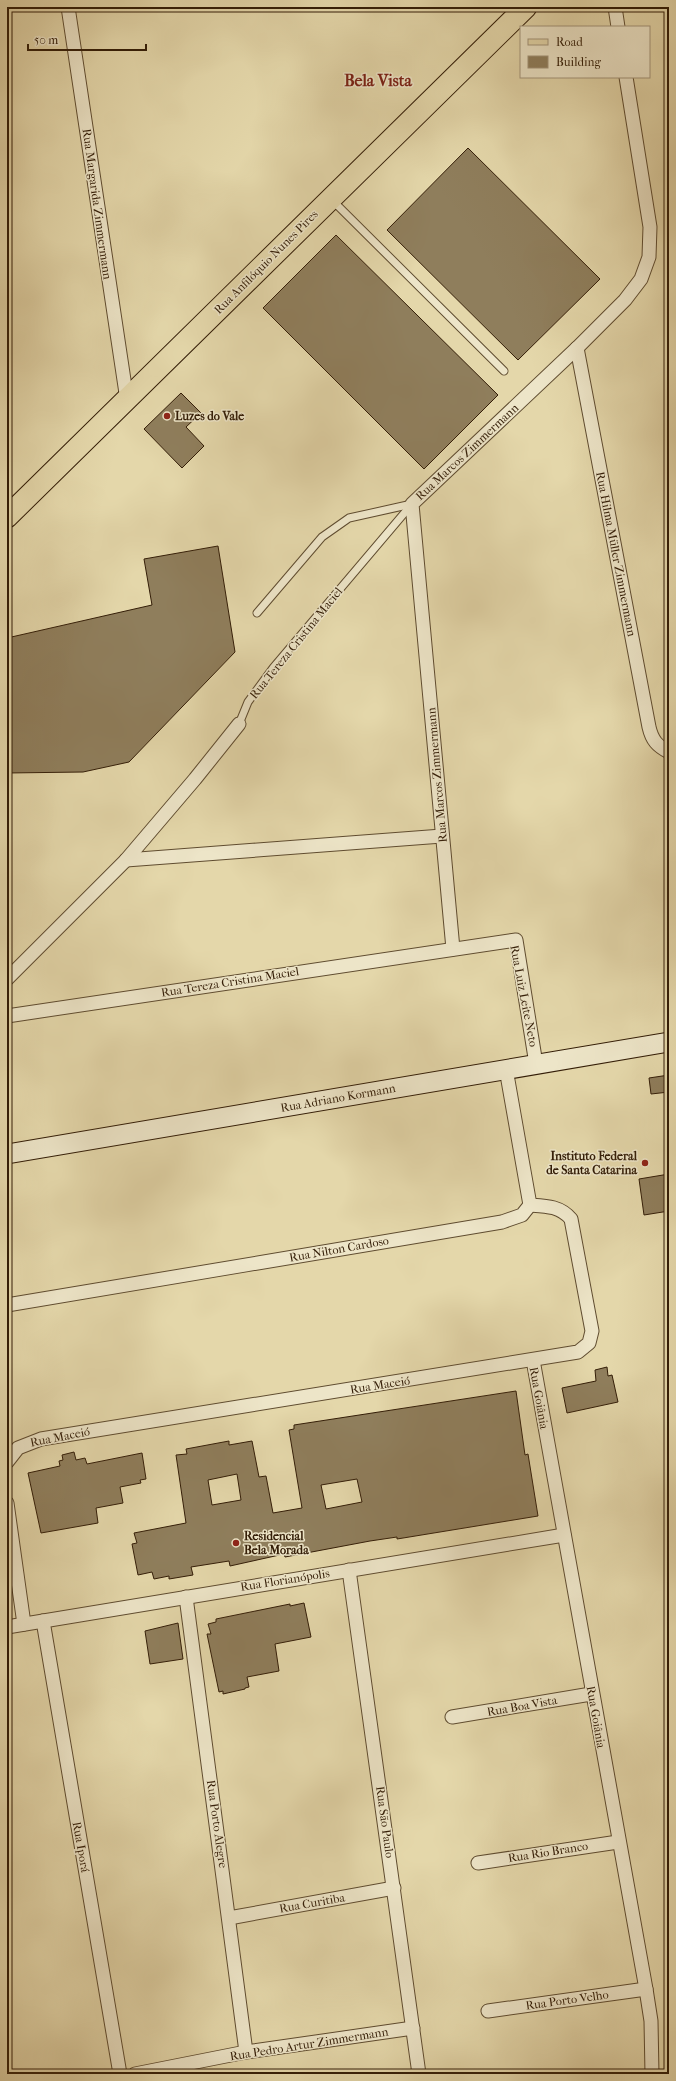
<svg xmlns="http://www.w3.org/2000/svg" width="676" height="2081" viewBox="0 0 676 2081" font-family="'IM FELL French Canon',serif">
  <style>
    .building { fill: #8f7e5c; stroke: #331d07; fill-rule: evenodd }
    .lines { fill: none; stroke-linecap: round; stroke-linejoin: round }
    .lane-casing { stroke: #5f4c30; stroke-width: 9 }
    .street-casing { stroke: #5f4c30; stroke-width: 15 }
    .secondary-casing { stroke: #331d07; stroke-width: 21 }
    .primary-casing { stroke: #331d07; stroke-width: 23 }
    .lane { stroke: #ede5c8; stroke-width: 7 }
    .street { stroke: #ede5c8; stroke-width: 13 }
    .secondary { stroke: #ede5c8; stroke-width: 19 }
    .primary { stroke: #e4d7aa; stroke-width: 21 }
    .poi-dot { fill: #8f2418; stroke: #ede5c8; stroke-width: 1.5 }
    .labels { text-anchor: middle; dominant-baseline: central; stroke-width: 3; stroke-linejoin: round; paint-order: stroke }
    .street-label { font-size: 12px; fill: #331d07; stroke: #ede5c8 }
    .poi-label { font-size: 12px; font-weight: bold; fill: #331d07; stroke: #ede5c8; text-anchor: start }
    .district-label { font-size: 16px; font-weight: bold; fill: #7a1f14; stroke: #ede5c8 }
  </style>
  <rect width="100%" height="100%" fill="#e4d7aa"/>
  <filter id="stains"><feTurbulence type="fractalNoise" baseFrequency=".005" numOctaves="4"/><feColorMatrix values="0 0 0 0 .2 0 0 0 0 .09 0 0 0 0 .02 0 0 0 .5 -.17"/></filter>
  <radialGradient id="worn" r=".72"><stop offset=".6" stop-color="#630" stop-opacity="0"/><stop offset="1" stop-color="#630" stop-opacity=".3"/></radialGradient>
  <!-- building -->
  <g class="building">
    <polygon points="468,148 600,279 518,360 387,230"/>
    <polygon points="336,235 498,395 424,469 263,308"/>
    <polygon points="181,393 201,413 186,427 204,446 182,468 144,429"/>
    <polygon points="218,546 235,652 129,762 83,772 7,773 7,638 152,605 144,559"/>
    <polygon points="669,1075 669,1092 651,1094 649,1078"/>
    <polygon points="669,1174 669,1211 644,1215 639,1179"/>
    <polygon points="607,1367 608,1376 612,1375 618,1402 567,1413 562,1388 596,1381 595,1370"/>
    <path d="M 516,1391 L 525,1455 L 528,1454 L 538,1516 L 397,1539 L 397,1537 L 370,1541 L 285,1557 L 284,1554 L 230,1566 L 229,1561 L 191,1567 L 193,1575 L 169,1579 L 169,1576 L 154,1579 L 152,1572 L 138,1575 L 132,1544 L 137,1543 L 134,1533 L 186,1523 L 176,1455 L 187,1454 L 186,1449 L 229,1441 L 229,1445 L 252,1441 L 259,1477 L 266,1476 L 273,1513 L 302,1508 L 289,1430 L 294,1429 L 294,1425 ZM 237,1474 L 241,1500 L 212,1505 L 208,1480 ZM 357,1479 L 362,1502 L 326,1509 L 321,1485 Z"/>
    <polygon points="74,1452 76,1460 85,1458 87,1464 142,1453 146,1479 140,1480 141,1483 120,1487 123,1503 96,1508 98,1523 41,1533 28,1473 60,1466 59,1461 63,1460 62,1455"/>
    <polygon points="304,1603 311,1637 275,1644 279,1671 247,1677 249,1687 245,1688 245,1689 223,1694 223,1691 219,1692 207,1634 211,1634 208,1624 216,1622 216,1619 290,1604 290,1606"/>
    <polygon points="178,1623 183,1659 150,1664 145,1631"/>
  </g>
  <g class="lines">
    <!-- lane casing -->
    <g class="lane-casing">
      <g id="lane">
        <polyline points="332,200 504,371"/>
        <polyline points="257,613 322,537 349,518 412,504"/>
        <polyline points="239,724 248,702 273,668 412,504"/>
      </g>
    </g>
    <!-- street casing -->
    <g class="street-casing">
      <g id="street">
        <polyline points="68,7 127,400"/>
        <polyline points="615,7 618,27"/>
        <path d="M 577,348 L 649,727 C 652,740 657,746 669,752"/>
        <polyline points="126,860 442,836"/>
        <polyline points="453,949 412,504 577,348 625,300 641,279 649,257 650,227 626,77"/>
        <polyline points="7,979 126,860 195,779 239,724"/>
        <polyline points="7,1016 516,940 536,1064"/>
        <polyline points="506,1069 530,1205"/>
        <polyline points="7,1305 502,1222 522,1215 530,1205"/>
        <polyline points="533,1360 646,1989 651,2021 652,2074"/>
        <path d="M 7,1462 L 18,1448 L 41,1439 L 578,1352 L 589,1343 L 592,1331 L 571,1219 C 560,1206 546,1206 530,1205"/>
        <polyline points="7,1503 24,1624"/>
        <polyline points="349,1570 419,2074"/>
        <polyline points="186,1597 246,2052"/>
        <polyline points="43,1621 120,2074"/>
        <polyline points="7,1627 564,1535"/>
        <polyline points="452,1717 591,1694"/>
        <polyline points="478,1863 618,1842"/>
        <polyline points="229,1918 394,1888"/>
        <polyline points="488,2011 646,1989"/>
        <polyline points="135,2074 246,2052 413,2028"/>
      </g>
    </g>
    <!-- secondary casing -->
    <g class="secondary-casing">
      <polyline id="secondary" points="7,1154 669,1042"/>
    </g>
    <!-- primary casing -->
    <g class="primary-casing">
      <polyline id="primary" points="7,517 526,7"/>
    </g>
    <!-- lane -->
    <use href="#lane" class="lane"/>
    <!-- street -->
    <use href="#street" class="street"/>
    <!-- secondary -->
    <use href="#secondary" class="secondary"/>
    <!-- primary -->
    <use href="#primary" class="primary"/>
  </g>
  <!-- markers -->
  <g class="poi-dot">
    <circle cx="167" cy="416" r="4"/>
    <circle cx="645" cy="1163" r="4"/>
    <circle cx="236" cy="1543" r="4"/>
  </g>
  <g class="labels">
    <!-- street labels -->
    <g class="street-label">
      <text transform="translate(97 204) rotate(82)">Rua Margarida Zimmermann</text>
      <text transform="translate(266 262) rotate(-45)">Rua Anfilóquio Nunes Pires</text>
      <text transform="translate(467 452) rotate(-43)">Rua Marcos Zimmermann</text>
      <text transform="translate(616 554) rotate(79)">Rua Hilma Müller Zimmermann</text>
      <text transform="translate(296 643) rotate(-51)">Rua Tereza Cristina Maciel</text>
      <text transform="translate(437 775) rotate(-95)">Rua Marcos Zimmermann</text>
      <text transform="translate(230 982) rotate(-9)">Rua Tereza Cristina Maciel</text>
      <text transform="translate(524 996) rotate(79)">Rua Luiz Leite Neto</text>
      <text transform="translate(338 1098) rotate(-10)">Rua Adriano Kormann</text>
      <text transform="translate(339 1249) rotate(-10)">Rua Nilton Cardoso</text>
      <text transform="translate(380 1385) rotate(-9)">Rua Maceió</text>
      <text transform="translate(539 1398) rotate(80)">Rua Goiânia</text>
      <text transform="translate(60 1437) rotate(-11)">Rua Maceió</text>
      <text transform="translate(285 1580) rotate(-9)">Rua Florianópolis</text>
      <text transform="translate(522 1706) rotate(-10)">Rua Boa Vista</text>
      <text transform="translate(596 1717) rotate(80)">Rua Goiânia</text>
      <text transform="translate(385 1822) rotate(82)">Rua São Paulo</text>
      <text transform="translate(217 1824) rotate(82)">Rua Porto Alegre</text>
      <text transform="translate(81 1847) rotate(80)">Rua Iporá</text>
      <text transform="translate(548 1852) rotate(-9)">Rua Rio Branco</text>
      <text transform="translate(312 1903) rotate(-10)">Rua Curitiba</text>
      <text transform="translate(567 2000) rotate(-8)">Rua Porto Velho</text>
      <text transform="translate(309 2044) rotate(-9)">Rua Pedro Artur Zimmermann</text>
    </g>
    <!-- poi labels -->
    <g class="poi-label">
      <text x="175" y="416">Luzes do Vale</text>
      <text x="637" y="1156" text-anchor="end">Instituto Federal<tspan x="637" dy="14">de Santa Catarina</tspan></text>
      <text x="244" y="1536">Residencial<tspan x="244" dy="14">Bela Morada</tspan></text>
    </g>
    <!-- district labels -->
    <g class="district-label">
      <text x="378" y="80">Bela Vista</text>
    </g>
  </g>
  <!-- margin -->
  <rect width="676" height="2081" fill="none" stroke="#e4d7aa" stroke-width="24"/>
  <rect x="8" y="8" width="660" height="2065" fill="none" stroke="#331d07" stroke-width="2"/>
  <rect x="12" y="12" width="652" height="2057" fill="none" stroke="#331d07"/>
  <!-- legend -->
  <rect x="520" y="26" width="130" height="52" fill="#ede5c8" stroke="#a3957b"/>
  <rect x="528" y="39" width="20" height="6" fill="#e4d7aa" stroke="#a3957b"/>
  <text x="556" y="46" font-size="12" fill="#331d07">Road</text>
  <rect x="528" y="56" width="20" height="12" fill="#8f7e5c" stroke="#a3957b"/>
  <text x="556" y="66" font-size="12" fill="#331d07">Building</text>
  <!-- scale -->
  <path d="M28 44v6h118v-6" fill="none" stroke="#331d07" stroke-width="2"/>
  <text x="34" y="44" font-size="12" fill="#331d07" stroke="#ede5c8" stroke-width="3" paint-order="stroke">50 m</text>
  <rect width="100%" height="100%" filter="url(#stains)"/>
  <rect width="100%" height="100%" fill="url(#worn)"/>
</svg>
